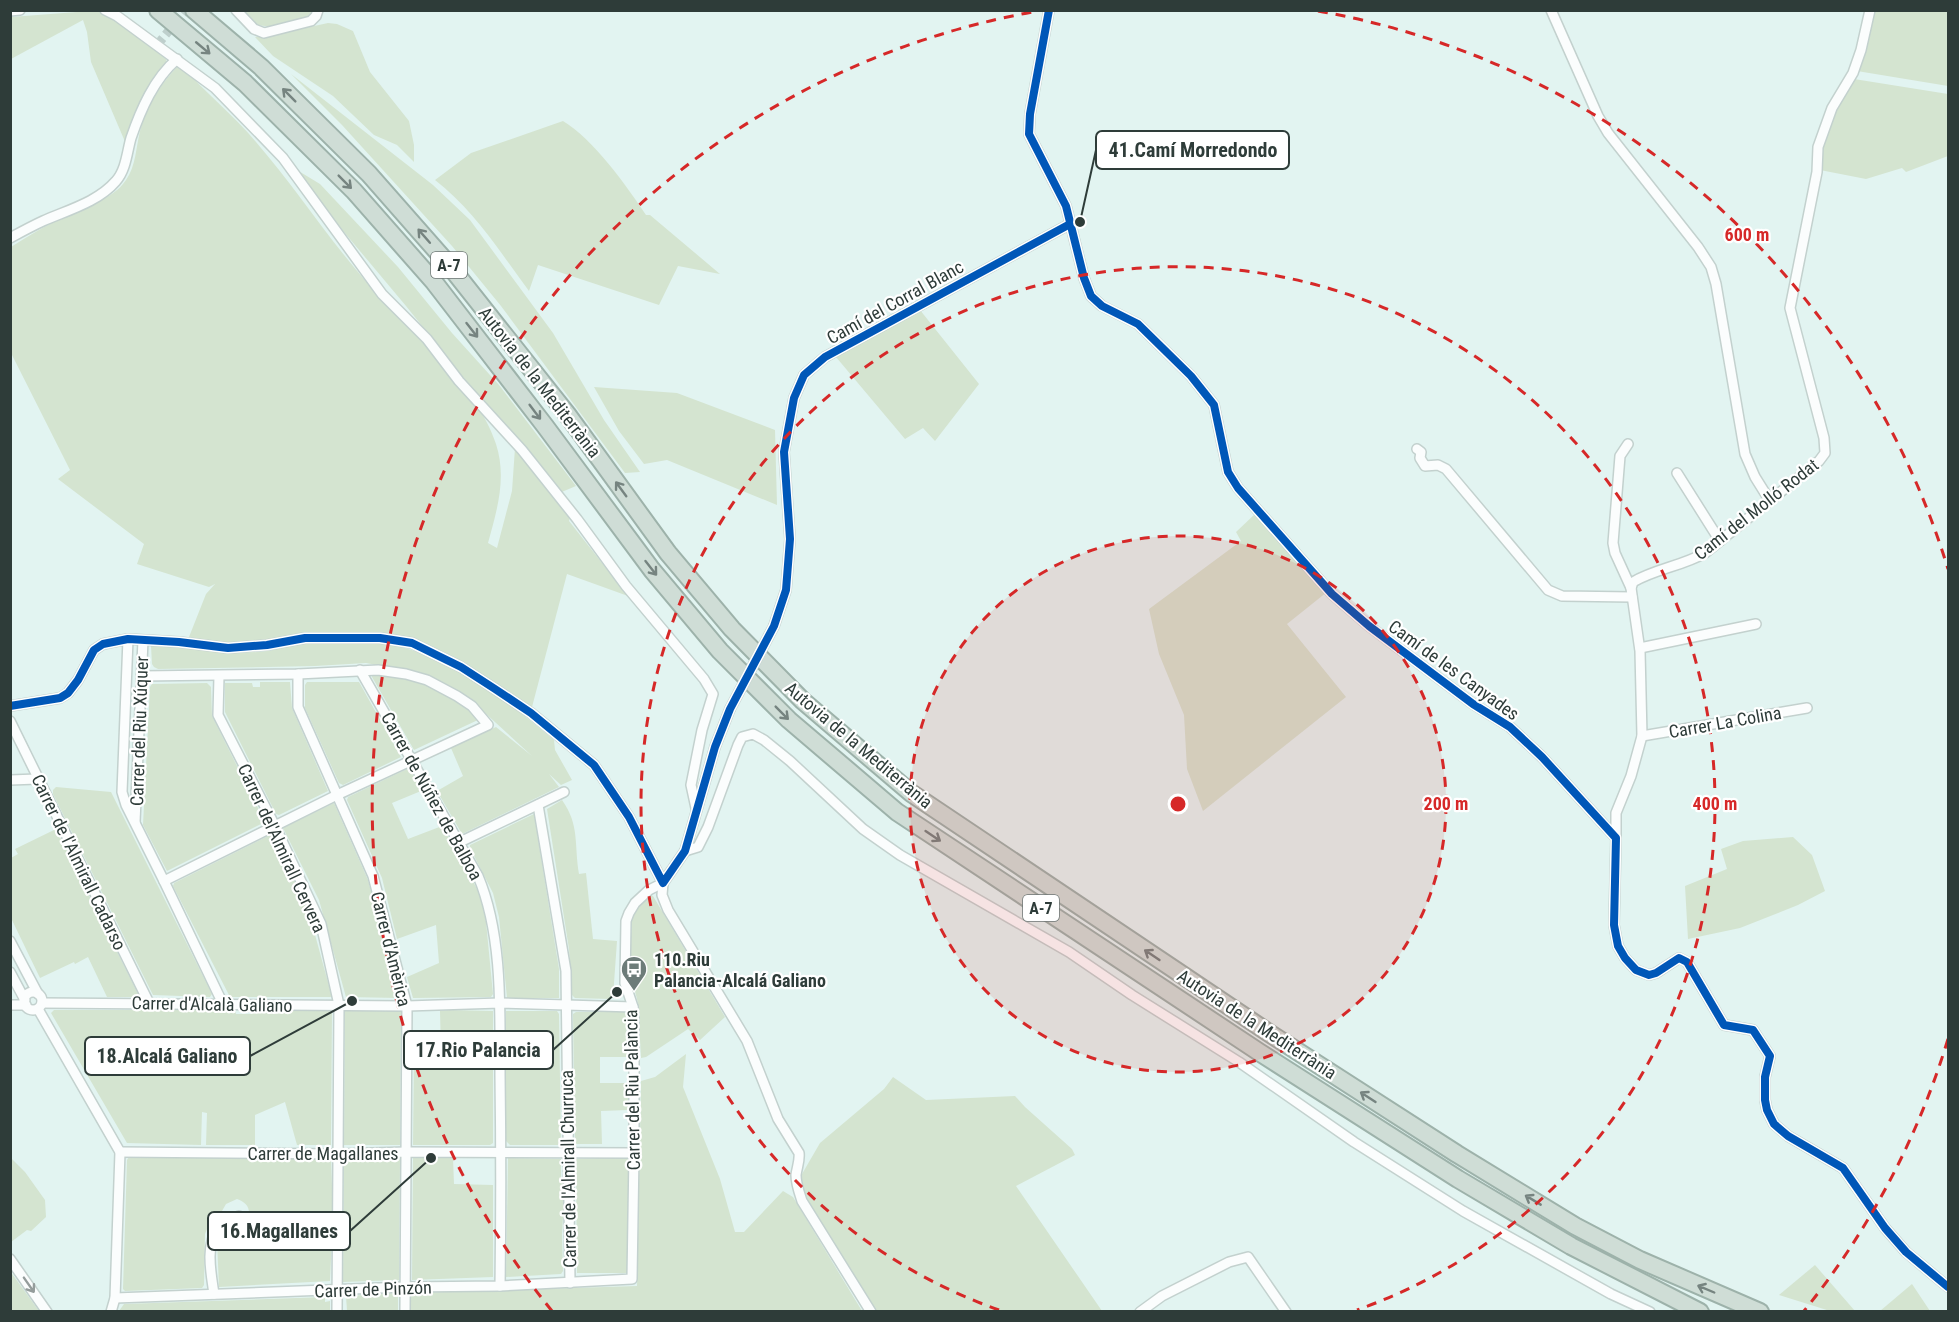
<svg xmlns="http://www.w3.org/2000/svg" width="1959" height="1322" viewBox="0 0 1959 1322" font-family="'Roboto Condensed',sans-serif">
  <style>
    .green { fill: #d4e4d0 }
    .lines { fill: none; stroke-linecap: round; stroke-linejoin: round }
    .minor-tunnel { stroke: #becfcc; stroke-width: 9; stroke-dasharray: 9 4.5; stroke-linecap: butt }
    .minor-casing { stroke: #c3d1ce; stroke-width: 12 }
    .motorway-casing { stroke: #9db2aa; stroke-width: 20 }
    .minor { stroke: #fbfdfd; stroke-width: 9 }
    .motorway { stroke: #cfddd6; stroke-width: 16 }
    .minor-bridge-casing { stroke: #c3d1ce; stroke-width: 12; stroke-linecap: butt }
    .minor-bridge { stroke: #fbfdfd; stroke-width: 9 }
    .cycleway-casing { stroke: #fff; stroke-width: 11 }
    .cycleway { stroke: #0057b8; stroke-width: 8 }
    .oneway { stroke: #768480 }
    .oneway2 { stroke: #949c9b }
    .ring { fill: none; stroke: #d62828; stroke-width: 3; stroke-dasharray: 10 8 }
    .labels { text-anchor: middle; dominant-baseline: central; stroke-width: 4.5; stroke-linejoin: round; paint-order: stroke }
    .shield { fill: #fff; stroke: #6d7674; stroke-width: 1.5 }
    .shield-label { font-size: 16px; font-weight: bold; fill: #2e3c39 }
    .street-label { font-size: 18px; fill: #2e3c39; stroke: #fff }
    .poi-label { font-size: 18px; font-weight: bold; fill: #2e3c39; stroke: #fff; text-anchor: start }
    .centre { fill: #d62828; stroke: #fff; stroke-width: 3 }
    .ring-label { font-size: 18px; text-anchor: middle; font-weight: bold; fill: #d62828; stroke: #fff; stroke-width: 4.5; stroke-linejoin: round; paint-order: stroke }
    .leader { fill: none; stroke: #2e3c39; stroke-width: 2 }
    .callout-dot { fill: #2e3c39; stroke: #fff; stroke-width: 2 }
    .callout { fill: #fff; stroke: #2e3c39; stroke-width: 2 }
    .callout-label { font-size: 20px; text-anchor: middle; font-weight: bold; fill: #2e3c39 }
  </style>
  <rect width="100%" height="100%" fill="#e2f4f1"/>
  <!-- green -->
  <g class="green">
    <polygon points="90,11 108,13 166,59 167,65 126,144 91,62 87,32 83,20 11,59 11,17"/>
    <path d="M 238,11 L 314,11 C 306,22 272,29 258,25 C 250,23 244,16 238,11 Z"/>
    <polygon points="1872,11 1948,11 1948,86 1857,71"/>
    <polygon points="328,23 337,24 353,31 370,72 409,121 414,145 414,162 397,145 374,135 333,96 273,56 255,37 268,36"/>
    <path d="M 180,64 C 204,92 233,114 256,142 C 294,186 326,235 363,278 C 404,326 478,385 496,444 C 507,478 497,510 488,543 L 497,548 L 512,491 L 515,448 L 570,517 L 569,521 L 628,596 L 567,574 L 532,707 L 500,686 L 431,647 L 302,634 L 257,644 L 216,644 L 189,637 L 206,594 L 215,584 L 209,587 L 137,564 L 144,544 L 58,479 L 70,470 L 11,353 L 11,247 C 28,236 45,226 63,217 C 83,207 113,200 126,180 C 136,166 136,147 140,131 C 147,105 161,83 180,64 Z"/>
    <polygon points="291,74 433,185 470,220 553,333 604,420 640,472 625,473 501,306 452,246 342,125"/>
    <path d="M 1854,79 L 1948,94 L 1948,156 L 1906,172 L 1902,168 L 1866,179 L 1820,170 C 1821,136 1837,108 1854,79 Z"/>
    <path d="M 563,121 C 593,139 626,185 646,215 L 650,215 L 720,274 L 678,266 L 659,305 L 538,265 L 529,291 C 500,252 474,210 435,180 L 471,153 Z"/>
    <polygon points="287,164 320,184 398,267 452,333 499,385 576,486 557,494 406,306"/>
    <polygon points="920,310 979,384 935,441 923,428 905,439 836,357"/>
    <polygon points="594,387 677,393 775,430 777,505 667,460 644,464 619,431"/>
    <polygon points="1255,514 1327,592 1287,624 1346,697 1203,811 1187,769 1184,715 1159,654 1149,609 1241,541 1236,532"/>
    <path d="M 298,643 C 327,643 357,640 385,644 C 449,653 506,700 554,740 L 555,750 L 572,780 L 561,785 L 549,774 L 559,787 L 462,834 L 437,791 L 463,776 L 451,748 L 496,727 L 532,756 L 473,702 L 409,671 L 366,663 L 315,666 L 158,669 L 154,667 L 152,664 L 151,646 C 190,647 229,656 267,651 C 277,650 288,645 298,643 Z"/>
    <path d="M 372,673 C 405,676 425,683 454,699 C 464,705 472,709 480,719 L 414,750 L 372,677 Z"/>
    <polygon points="260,682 290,682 292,708 328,791 279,815 276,814 225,712 225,683 252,683 253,687 260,687"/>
    <polygon points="307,682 359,682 401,757 343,785 339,783 305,708 305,685"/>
    <polygon points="207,683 211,687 212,716 265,822 167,871 143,825 150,687 152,684"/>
    <polygon points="407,769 411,770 421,791 392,803 408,839 442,826 476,887 482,902 486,922 493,994 491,997 413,998 407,977 439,963 436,925 397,939 382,878 347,800 348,797"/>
    <polygon points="56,787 111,792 212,994 210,997 153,995 53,794 53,790"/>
    <path d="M 562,800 C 580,825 574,845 579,874 L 586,873 L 593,939 L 617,941 L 613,997 L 610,999 L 575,998 L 572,995 L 569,949 L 547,809 Z"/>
    <polygon points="334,803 368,880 399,998 346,997 319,900 283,828"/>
    <polygon points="534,814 559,969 559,998 507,998 499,917 493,893 470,848 470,845"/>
    <polygon points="56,829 139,996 138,997 107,997 88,957 75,964 74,962 40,978 11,918 11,858 18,854 15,849"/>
    <polygon points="272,834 308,909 332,997 230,997 173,886 174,883"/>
    <polygon points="1793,837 1812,855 1825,891 1798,905 1740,928 1688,939 1685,886 1727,869 1721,849 1743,841"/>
    <polygon points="649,895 653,896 725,1017 700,1040 688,1029 646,1057 641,1058 638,1003 629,968 632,921 635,910 640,903"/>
    <polygon points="54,1010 235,1010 236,1014 252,1014 252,1010 332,1010 331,1145 297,1145 285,1102 255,1115 255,1145 206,1145 207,1113 202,1112 201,1145 127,1143 51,1013"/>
    <polygon points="345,1010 401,1010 400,1145 344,1145"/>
    <polygon points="449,1010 493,1011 493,1143 490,1145 413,1145 414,1053 441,1051 440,1011"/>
    <polygon points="506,1011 557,1011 559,1014 561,1144 559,1145 510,1145 506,1141"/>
    <polygon points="624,1012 626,1015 627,1057 600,1057 600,1083 628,1083 628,1110 601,1111 602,1144 576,1144 575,1142 573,1014 576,1012"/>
    <polygon points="686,1054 683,1087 720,1179 735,1232 744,1232 783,1191 793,1197 862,1311 411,1311 411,1293 637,1286 641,1081 655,1077"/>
    <polygon points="893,1077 926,1100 1015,1096 1025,1107 1072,1149 1075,1155 1016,1186 1102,1311 876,1311 802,1194 800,1182 802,1174 820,1143 884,1089"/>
    <path d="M 129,1157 L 331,1158 L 333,1214 L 330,1281 L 219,1287 L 217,1241 L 223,1228 L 228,1224 L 242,1225 L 249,1216 C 250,1206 245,1202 237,1199 L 226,1204 L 222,1211 L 209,1224 L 205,1234 L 204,1285 L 202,1288 L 125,1291 L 123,1289 L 127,1160 Z"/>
    <polygon points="628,1157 629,1271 627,1273 577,1273 576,1159"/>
    <polygon points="11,1158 25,1172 45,1200 46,1217 31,1231 27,1230 11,1242"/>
    <polygon points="344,1158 400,1158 399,1280 343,1282"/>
    <polygon points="413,1158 453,1158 454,1184 493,1185 493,1277 412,1280"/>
    <polygon points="508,1158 561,1159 561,1179 567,1178 567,1200 564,1201 562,1234 563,1271 561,1274 506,1277"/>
    <polygon points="1815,1265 1855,1311 1830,1311 1779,1295"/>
    <polygon points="10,1271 39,1311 11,1311"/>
    <polygon points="1912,1284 1930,1311 1880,1311"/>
    <polygon points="398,1293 398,1311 347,1311 346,1296"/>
    <polygon points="325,1297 325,1302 330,1301 330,1311 119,1311 124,1304"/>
  </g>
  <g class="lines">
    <!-- minor-tunnel -->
    <polyline class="minor-tunnel" points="157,45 186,10"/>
    <!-- minor casing -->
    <g class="minor-casing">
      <g id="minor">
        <polyline points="105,10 117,16 215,88 283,158 382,294 427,339 459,381 522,450 577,519 626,586 704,679 713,694 702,730 691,785 696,808"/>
        <polyline points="236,10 254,29 264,33 311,21 316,16 318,10"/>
        <polyline points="1049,10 1030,114 1029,134 1066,206 1084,278 1091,296 1102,306 1138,324 1191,376 1214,405 1228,472 1238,488 1332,594 1369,626 1473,704 1510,727 1542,757 1616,838 1614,925 1618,946 1625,958 1636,970 1649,975 1656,973 1679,958 1687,962 1724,1025 1753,1030 1770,1056 1765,1077 1765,1100 1767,1110 1774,1124 1788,1136 1843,1168 1885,1228 1906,1252 1948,1287"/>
        <polyline points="1551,10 1598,116 1608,133 1698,247 1711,267 1716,284 1745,454 1755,477 1770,501"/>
        <polyline points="10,11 20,10"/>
        <path d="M 10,238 C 21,232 32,226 43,221 C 68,210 98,202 116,181 C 126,170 127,152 131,138 C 141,109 154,79 177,59"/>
        <polyline points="1628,444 1620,456 1613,543 1615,553 1631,588"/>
        <polyline points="1417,449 1421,452 1420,458 1425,466 1438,465 1446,469 1548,590 1562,596 1632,597"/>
        <polyline points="1677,473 1720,541"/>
        <polyline points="774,626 786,590 790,539 784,452 794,398 804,375 825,357 1070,224"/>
        <polyline points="128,639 122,792 126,805 164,881 223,1004"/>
        <polyline points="1640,648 1756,624"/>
        <path d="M 360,670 L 478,876 C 503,935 500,1011 500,1075 C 501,1145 501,1216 500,1286"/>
        <polyline points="298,674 298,707 373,876 407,1006 405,1312"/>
        <polyline points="142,676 298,674 378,670 406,674 427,680 457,696 472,706 488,725 337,795 164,881"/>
        <polyline points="219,676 218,715 275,826 321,924 339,1005 337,1312"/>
        <polyline points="10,706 60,698 68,693 78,680 94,650 103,644 128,639 179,642 228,648 267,645 305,638 380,638 412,643 461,667 495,689 531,713 594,765 629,817 663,883"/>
        <polyline points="10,721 149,1003"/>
        <polyline points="1642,736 1807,708"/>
        <polyline points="10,780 37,779"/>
        <polyline points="538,805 566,971 570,1283"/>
        <polyline points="135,822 143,640"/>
        <path d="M 1616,838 L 1616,813 L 1631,776 L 1642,736 L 1640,651 L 1631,588 L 1633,582 C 1655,569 1682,566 1705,553 L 1819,461 L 1825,453 L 1824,438 L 1790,308 L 1817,172 L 1818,147 L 1832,108 L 1853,73 L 1861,50 L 1870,10"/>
        <polyline points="460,842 564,792"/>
        <polyline points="685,851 698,847 708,827 738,745 742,737 753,734 764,740 790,761 863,829 900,855 1069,952 1132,995 1239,1062 1354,1142 1463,1211 1611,1294 1650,1312"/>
        <path d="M 663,883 L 662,895 L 668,910 L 747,1041 L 778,1119 L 799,1153 C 800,1161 797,1167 796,1175 C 796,1184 799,1192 802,1201 L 871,1312"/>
        <polyline points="10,941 38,994"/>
        <polyline points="10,972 25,1000"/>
        <circle cx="33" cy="1001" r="9"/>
        <polyline points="42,1003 407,1006 500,1003 633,1007"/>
        <polyline points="10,1005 26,1005"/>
        <polyline points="38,1009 120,1152 115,1298 111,1312"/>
        <polyline points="120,1152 339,1154 406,1152 634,1153"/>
        <polyline points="10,1259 47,1312"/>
        <path d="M 214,1294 C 211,1273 205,1246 218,1228 C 222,1222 232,1219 239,1216"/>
        <polyline points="115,1298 405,1287 500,1286 632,1279 634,1153 634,1017 633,1007 625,983 626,921 629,913 635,903 649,890 663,883 685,851 715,747 730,709"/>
        <polyline points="1140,1312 1162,1296 1229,1262 1248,1257 1286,1312"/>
      </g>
    </g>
    <!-- motorway casing -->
    <g class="motorway-casing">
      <g id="motorway">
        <polyline points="158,10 245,83 354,191 434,282 545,426 652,570 720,651 789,720 897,812 1259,1052 1458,1179 1571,1246 1700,1312"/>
        <polyline points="194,10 261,67 369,174 449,265 567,414 668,553 732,629 803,701 911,793 1269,1033 1457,1154 1575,1226 1640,1260 1760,1312"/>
      </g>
    </g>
    <!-- minor -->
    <use href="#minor" class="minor"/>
    <!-- motorway -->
    <use href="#motorway" class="motorway"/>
    <!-- minor-bridge casing -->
    <g class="minor-bridge-casing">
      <polyline id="minor-bridge" points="730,709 774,626"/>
    </g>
    <!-- minor-bridge -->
    <use href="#minor-bridge" class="minor-bridge"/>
    <!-- cycleway casing -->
    <g class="cycleway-casing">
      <g id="cycleway">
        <polyline points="1049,10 1030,114 1029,134 1066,206 1084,278 1091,296 1102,306 1138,324 1191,376 1214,405 1228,472 1238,488 1332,594 1369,626 1473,704 1510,727 1542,757 1616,838 1614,925 1618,946 1625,958 1636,970 1649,975 1656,973 1679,958 1687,962 1724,1025 1753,1030 1770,1056 1765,1077 1765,1100 1767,1110 1774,1124 1788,1136 1843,1168 1885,1228 1906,1252 1948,1287"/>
        <polyline points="10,706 60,698 68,693 78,680 94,650 103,644 128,639 179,642 228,648 267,645 305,638 380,638 412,643 461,667 495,689 531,713 594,765 629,817 663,883 685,851 715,747 730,709 774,626 786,590 790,539 784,452 794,398 804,375 825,357 1070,224"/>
      </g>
    </g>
    <!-- cycleway -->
    <use href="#cycleway" class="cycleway"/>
  </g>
  <!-- one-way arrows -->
  <defs><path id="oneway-shaft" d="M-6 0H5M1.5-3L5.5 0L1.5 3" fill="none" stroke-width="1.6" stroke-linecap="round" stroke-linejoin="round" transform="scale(1.5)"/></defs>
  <g class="oneway">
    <use href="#oneway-shaft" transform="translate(203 48) rotate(40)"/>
    <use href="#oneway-shaft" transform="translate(289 95) rotate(-135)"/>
    <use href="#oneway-shaft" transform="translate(345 182) rotate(45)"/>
    <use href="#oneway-shaft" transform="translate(424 236) rotate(-131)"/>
    <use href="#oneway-shaft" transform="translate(472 330) rotate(52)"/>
    <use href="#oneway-shaft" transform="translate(535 412) rotate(53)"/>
    <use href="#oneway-shaft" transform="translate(621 489) rotate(-126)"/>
    <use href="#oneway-shaft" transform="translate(651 568) rotate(52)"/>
    <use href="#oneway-shaft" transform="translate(782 713) rotate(45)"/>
    <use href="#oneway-shaft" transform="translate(933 836) rotate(34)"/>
    <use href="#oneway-shaft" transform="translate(1152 955) rotate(-146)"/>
    <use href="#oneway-shaft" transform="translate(1368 1097) rotate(-147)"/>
    <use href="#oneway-shaft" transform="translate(1533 1200) rotate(-149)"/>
    <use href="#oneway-shaft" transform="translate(1706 1289) rotate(-157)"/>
  </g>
  <use class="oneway2" href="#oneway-shaft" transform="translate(29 1285) rotate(55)"/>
  <!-- distance rings -->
  <circle cx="1178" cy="804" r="268" fill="#d62828" fill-opacity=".12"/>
  <g class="ring">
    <circle cx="1178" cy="804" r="268"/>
    <path d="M999 1310A537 537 0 1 1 1357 1310"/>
    <path d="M1948 1039A805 805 0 0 1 1804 1311M552 1311A805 805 0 0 1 1038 11M1318 11A805 805 0 0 1 1948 569"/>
  </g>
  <!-- icons -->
  <defs>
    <g id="bus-pin" transform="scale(1.35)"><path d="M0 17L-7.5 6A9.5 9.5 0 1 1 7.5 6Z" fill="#6d7c79" stroke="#fff"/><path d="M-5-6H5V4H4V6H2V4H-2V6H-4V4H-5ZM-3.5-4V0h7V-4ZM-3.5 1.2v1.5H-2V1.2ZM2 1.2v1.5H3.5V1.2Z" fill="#fff"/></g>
  </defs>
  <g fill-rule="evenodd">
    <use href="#bus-pin" x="634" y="969"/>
  </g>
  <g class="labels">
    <!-- shield labels -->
    <g class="shield">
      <rect x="431" y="252" width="36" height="26" rx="4.5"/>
      <rect x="1023" y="895" width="36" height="26" rx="4.5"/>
    </g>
    <g class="shield-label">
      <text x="449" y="265">A-7</text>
      <text x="1041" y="908">A-7</text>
    </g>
    <!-- street labels -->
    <g class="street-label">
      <text transform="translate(895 302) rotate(-29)">Camí del Corral Blanc</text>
      <text transform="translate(540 382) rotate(52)">Autovia de la Mediterrània</text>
      <text transform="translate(1756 509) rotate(-38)">Camí del Molló Rodat</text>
      <text transform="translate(1454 670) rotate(36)">Camí de les Canyades</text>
      <text transform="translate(1725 722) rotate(-10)">Carrer La Colina</text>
      <text transform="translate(139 731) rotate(-88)">Carrer del Riu Xúquer</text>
      <text transform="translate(859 745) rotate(40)">Autovia de la Mediterrània</text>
      <text transform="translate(432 796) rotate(61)">Carrer de Núñez de Balboa</text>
      <text transform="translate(282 848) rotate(65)">Carrer del'Almirall Cervera</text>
      <text transform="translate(79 862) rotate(64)">Carrer de l'Almirall Cadarso</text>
      <text transform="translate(391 949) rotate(76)">Carrer d'Amèrica</text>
      <text transform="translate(212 1004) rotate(1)">Carrer d'Alcalà Galiano</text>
      <text transform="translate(1257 1024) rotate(33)">Autovia de la Mediterrània</text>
      <text transform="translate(632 1090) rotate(-91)">Carrer del Riu Palància</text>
      <text x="323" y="1153">Carrer de Magallanes</text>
      <text transform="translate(568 1169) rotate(-91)">Carrer de l'Almirall Churruca</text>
      <text transform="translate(373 1289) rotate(-2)">Carrer de Pinzón</text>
    </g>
    <!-- poi labels -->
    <g class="poi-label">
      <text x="654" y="959">110.Riu<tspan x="654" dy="21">Palancia-Alcalá Galiano</tspan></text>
    </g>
  </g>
  <circle cx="1178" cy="804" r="9" class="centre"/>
  <g class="ring-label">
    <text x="1747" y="241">600 m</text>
    <text x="1446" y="810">200 m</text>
    <text x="1715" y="810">400 m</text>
  </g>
  <!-- callouts -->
  <path class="leader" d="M1080 222L1096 150M617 992L553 1050M352 1001L250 1056M431 1158L350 1231"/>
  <g class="callout-dot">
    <circle cx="1080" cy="222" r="6"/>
    <circle cx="617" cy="992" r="6"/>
    <circle cx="352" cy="1001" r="6"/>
    <circle cx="431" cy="1158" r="6"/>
  </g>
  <g class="callout">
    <rect x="1096" y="131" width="193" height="38" rx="6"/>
    <rect x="404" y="1031" width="149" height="38" rx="6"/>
    <rect x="85" y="1037" width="165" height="38" rx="6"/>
    <rect x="208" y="1212" width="142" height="38" rx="6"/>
  </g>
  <g class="callout-label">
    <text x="1193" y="157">41.Camí Morredondo</text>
    <text x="478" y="1057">17.Rio Palancia</text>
    <text x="167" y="1063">18.Alcalá Galiano</text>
    <text x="279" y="1238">16.Magallanes</text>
  </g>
  <!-- border -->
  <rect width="1959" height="1322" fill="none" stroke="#2e3c39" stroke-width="24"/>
</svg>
